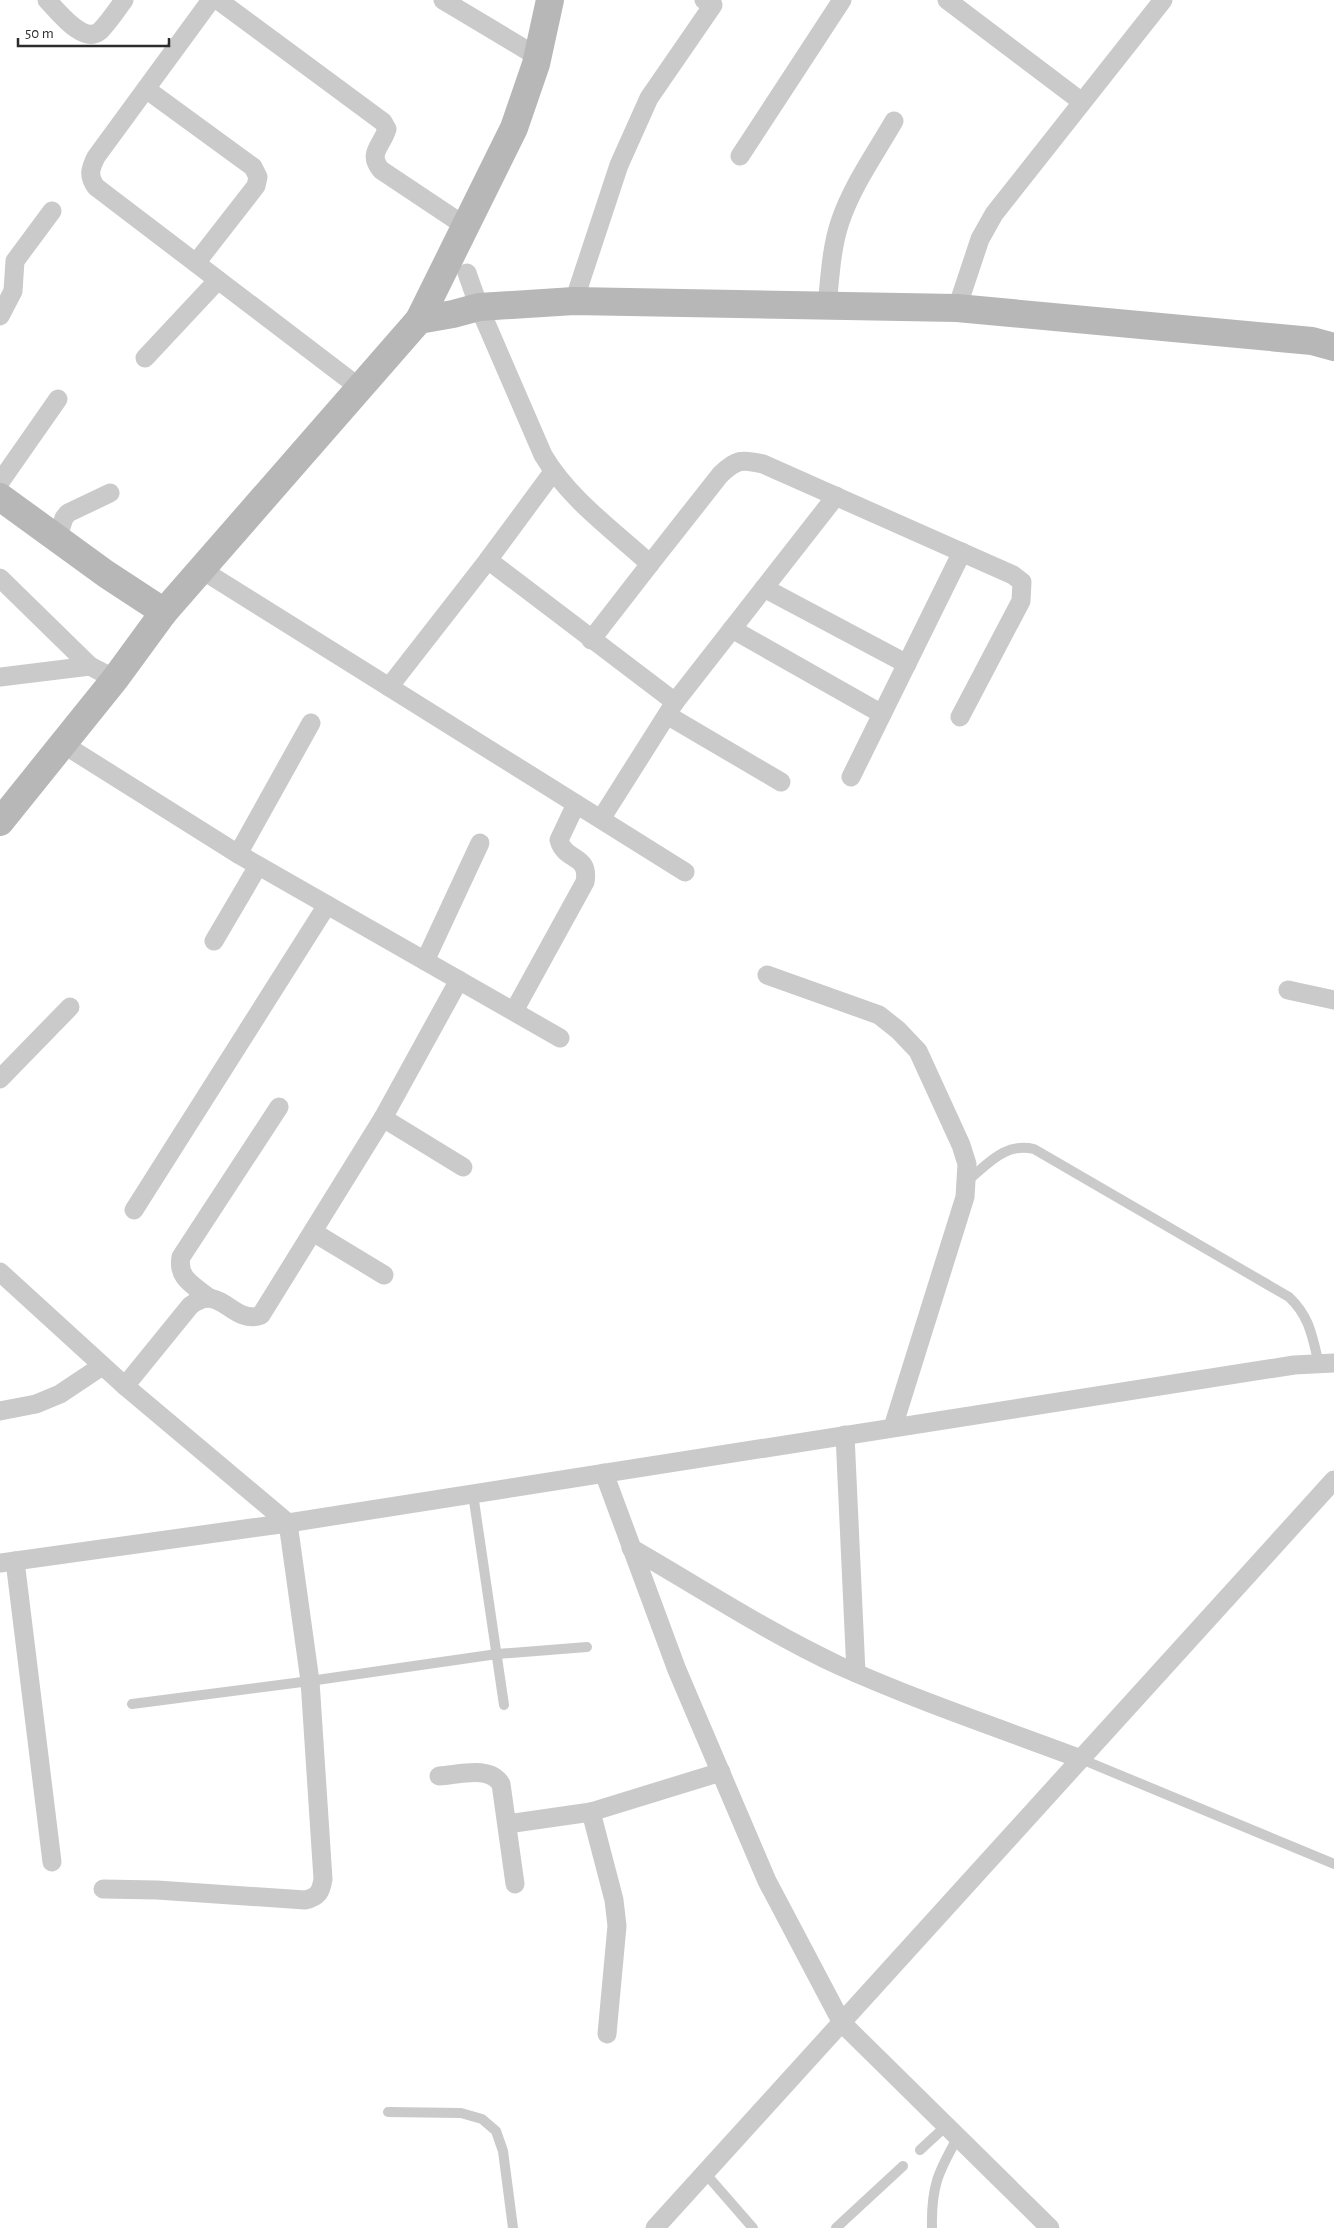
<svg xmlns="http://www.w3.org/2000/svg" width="1334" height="2228" viewBox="0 0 1334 2228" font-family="'Alegreya Sans',sans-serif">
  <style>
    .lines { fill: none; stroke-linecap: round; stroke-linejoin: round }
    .lane { stroke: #cacaca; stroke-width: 10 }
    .street { stroke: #cacaca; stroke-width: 19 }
    .secondary { stroke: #b7b7b7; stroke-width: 28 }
  </style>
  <rect width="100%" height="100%" fill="#fff"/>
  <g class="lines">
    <!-- lane -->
    <g class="lane">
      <path d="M 967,1181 C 988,1164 1005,1142 1034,1149 L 1289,1297 C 1310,1317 1312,1336 1319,1364"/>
      <polyline points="473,1494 504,1705"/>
      <polyline points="132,1704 310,1681 497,1654 587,1647"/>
      <polyline points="1081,1759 1334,1864"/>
      <polyline points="388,2112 461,2113 482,2119 496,2131 503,2151 513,2228"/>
      <polyline points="920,2150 946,2126"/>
      <polyline points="705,2173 753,2228"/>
      <polyline points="836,2228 903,2166"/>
      <path d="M 932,2228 C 931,2187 938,2172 958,2137"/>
    </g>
    <!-- street -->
    <g class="street">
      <path d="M 47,0 C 58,11 83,45 100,31 C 109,22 117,10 124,0"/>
      <path d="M 211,0 L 96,157 C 90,169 88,176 96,187 L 360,388"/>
      <path d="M 218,0 L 383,122 L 387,129 C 382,146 367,153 381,170 L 465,226"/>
      <polyline points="443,0 538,57"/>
      <polyline points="947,0 1082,102"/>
      <polyline points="146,89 253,167 258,177 256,186 196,263"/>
      <polyline points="740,156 842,0"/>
      <path d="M 467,273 L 479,307 L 543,455 C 569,499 613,530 650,564 L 720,475 C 736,459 742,459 763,464 L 1013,575 L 1022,582 L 1021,601 L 960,717"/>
      <polyline points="574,301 619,165 649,98 713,5 704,0"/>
      <path d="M 827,306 C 830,278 831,249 840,222 C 852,186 875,154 894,121"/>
      <polyline points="957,308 980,239 994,214 1163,0"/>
      <polyline points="0,316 13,291 15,261 52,211"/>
      <polyline points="145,358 218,280"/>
      <polyline points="0,482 58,399"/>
      <polyline points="57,539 64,518 68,513 110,493"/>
      <polyline points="488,560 675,702"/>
      <polyline points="202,570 685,872"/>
      <polyline points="0,578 90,666"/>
      <polyline points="764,588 907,664"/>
      <polyline points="732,629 882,714"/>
      <polyline points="591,640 650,564"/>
      <polyline points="0,677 90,666 115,679"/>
      <polyline points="389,687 488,560 553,472"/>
      <polyline points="667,715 781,782"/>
      <polyline points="63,744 238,854 560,1038"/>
      <polyline points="851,777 962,552"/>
      <polyline points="601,819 675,702 836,496"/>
      <polyline points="238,854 311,723"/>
      <polyline points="214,941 258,866"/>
      <polyline points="425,961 480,843"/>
      <polyline points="767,975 879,1015 898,1030 918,1051 961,1145 967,1164 965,1197 893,1427"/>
      <polyline points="1288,990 1334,1000"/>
      <path d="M 514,1011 L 585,882 C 590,854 565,862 559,840 L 576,804"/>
      <polyline points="0,1079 70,1007"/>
      <polyline points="383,1118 463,1167"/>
      <polyline points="134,1210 327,905"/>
      <polyline points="313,1232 384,1275"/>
      <path d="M 0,1272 L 125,1386 L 288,1523 L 310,1681 L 323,1879 C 321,1892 318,1897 305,1900 L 157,1890 L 103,1889"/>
      <path d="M 208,1297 C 193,1285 177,1278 181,1257 L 279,1107"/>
      <path d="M 125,1386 L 190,1306 C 221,1281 232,1326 261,1315 L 383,1118 L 459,980"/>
      <polyline points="0,1411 36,1404 60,1394 102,1366"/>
      <polyline points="845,1435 856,1673"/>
      <polyline points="604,1473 677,1670 767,1881 842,2023 1050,2228"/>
      <path d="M 631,1548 C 699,1587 769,1633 840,1666 C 918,1701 1001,1729 1081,1759"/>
      <polyline points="15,1561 52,1862"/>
      <polyline points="0,1563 288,1523 1294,1365 1334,1363"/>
      <path d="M 439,1776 C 459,1775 489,1765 501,1784 L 515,1884"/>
      <polyline points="591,1812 614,1900 617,1926 607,2034"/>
      <polyline points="507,1824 591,1812 721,1772"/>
      <polyline points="655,2228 1334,1480"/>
    </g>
    <!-- secondary -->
    <g class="secondary">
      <polyline points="419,320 514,128 536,64 550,0"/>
      <polyline points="0,497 106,574 164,612"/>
      <polyline points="0,822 115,679 164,612 419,320 453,314 479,307 574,301 957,308 1312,341 1334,347"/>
    </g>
  </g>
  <!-- scale -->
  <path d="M18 38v8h151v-8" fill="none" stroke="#2d2d2d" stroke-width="2.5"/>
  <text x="25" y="38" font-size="15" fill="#2d2d2d" stroke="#ffffff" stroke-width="4" paint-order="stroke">50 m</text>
</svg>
